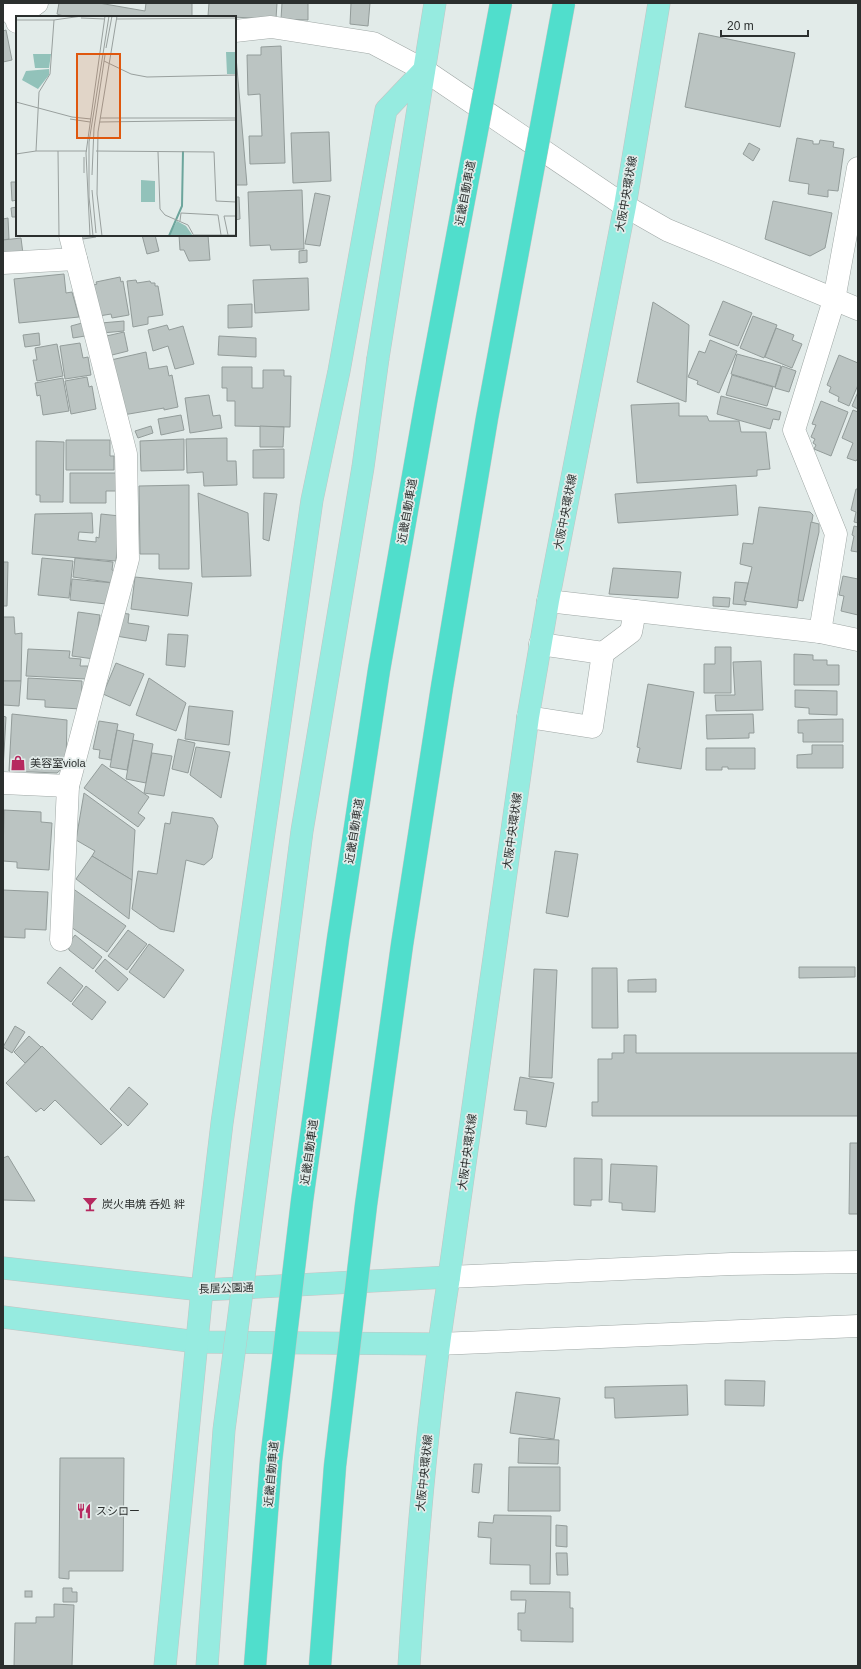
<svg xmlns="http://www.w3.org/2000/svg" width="861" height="1669" viewBox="0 0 861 1669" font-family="Helvetica,'Noto Sans JP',sans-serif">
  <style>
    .building { fill: #bbc4c2; stroke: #939c9a }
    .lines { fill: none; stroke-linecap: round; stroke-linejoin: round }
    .minor-casing { stroke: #9fa7a5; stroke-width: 23 }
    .major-casing { stroke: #c4c5c4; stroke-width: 23 }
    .minor { stroke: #fff; stroke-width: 22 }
    .major { stroke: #96ebe0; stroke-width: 22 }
    .major-bridge-casing { stroke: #c4c5c4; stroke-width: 23; stroke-linecap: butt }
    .highway-bridge-casing { stroke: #c4c5c4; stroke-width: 23; stroke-linecap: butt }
    .major-bridge { stroke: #96ebe0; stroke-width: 22 }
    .highway-bridge { stroke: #50decc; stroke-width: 22 }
    .labels { text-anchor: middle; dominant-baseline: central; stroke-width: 3.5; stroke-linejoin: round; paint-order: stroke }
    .street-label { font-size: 11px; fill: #2b2f2e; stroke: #e2ebe9 }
    .poi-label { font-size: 11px; fill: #2b2f2e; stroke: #e2ebe9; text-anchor: start }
    .inset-river { fill: none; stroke: #6ca59c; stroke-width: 2 }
    .inset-road { fill: none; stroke: #99a09e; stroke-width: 1 }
    .view { fill: #df570e; fill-opacity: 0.15; stroke: #df570e; stroke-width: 2 }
    .inset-edge { fill: none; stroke: #2b2f2e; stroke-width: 2 }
  </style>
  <rect width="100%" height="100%" fill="#e2ebe9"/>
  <!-- building -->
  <g class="building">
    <polygon points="59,3 99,3 145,11 146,3 192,3 192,17 67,17 57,14"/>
    <polygon points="209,3 277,3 276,19 208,16"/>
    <polygon points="282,3 308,3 308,20 281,19"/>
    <polygon points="351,3 370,3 368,26 350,24"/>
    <polygon points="6,30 12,60 3,62 3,31"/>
    <polygon points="699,33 795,53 780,127 685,107"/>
    <polygon points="235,45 247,185 235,185"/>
    <polygon points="281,46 285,163 250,164 249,136 262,136 260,94 248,95 247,55 261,55 261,47"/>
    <polygon points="329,132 331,181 293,183 291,133"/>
    <polygon points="797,138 813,141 813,144 819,144 820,140 834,142 833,147 844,149 838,191 828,190 828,197 808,194 809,184 789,181"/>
    <polygon points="749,143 760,149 753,161 743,154"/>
    <polygon points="11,182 17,182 17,200 12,201"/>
    <polygon points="302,190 304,249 271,250 270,245 250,246 248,192"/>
    <polygon points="315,193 330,196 320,246 305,244"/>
    <polygon points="235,197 239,197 240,219 235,220"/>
    <polygon points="773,201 832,213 825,248 810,256 765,239"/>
    <polygon points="17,207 17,217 12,217 11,208"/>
    <polygon points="8,218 9,239 3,240 3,219"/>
    <polygon points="75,235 96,235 96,237 76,240"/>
    <polygon points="142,235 155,235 159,251 147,254"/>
    <polygon points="179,235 208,235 210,260 189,261 184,250 180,250"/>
    <polygon points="21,238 23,254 3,257 3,240"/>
    <polygon points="307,250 307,262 299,263 299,251"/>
    <polygon points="64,274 66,293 72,292 79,317 19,323 14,279"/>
    <polygon points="120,277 121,282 123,281 129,315 112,318 111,314 99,316 93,285 97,284 96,282"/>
    <polygon points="308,278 309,310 255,313 253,280"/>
    <polygon points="136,280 137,283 150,281 151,283 155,283 155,286 158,286 163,315 148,317 148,324 133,327 127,281"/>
    <polygon points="723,301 752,313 738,346 709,335"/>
    <polygon points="653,302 689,325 686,402 637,382"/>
    <polygon points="252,304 252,327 228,328 228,305"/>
    <polygon points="753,316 777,325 764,358 740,348"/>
    <polygon points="124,321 124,331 102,333 101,323"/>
    <polygon points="82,323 85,336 73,338 71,326"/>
    <polygon points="167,325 169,330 183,326 194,364 175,369 168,346 153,351 148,330"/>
    <polygon points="776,328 794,335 792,340 802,344 792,368 765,357"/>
    <polygon points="124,332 128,351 108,356 102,337"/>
    <polygon points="39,333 40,345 25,347 23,335"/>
    <polygon points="219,336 256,338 256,357 218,355"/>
    <polygon points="710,340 737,351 719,393 697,384 698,381 688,377 699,351 705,353"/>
    <polygon points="80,343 83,358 88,357 91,375 65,379 60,346"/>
    <polygon points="57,344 63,376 37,381 33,360 37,360 35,348"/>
    <polygon points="146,352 149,369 167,366 169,376 172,375 178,407 164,410 164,408 123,415 111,360"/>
    <polygon points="737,354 781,366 775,387 731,374"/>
    <polygon points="839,355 858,363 858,385 849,406 838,401 839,397 829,392 831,387 827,385"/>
    <polygon points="782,366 796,371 789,392 775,388"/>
    <polygon points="222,367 252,367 252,388 263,388 263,370 284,370 284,376 291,376 290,427 235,426 235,401 227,401 227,388 222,388"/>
    <polygon points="732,375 773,387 767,406 726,395"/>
    <polygon points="87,377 89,387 92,386 96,409 71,414 65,381"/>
    <polygon points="63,378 69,411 43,415 40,395 37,396 35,383"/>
    <polygon points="858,392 858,409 852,406"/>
    <polygon points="209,395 213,416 220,415 222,428 190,433 185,398"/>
    <polygon points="721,396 781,412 779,420 773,419 770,429 717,414"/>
    <polygon points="821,401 848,412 831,456 814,449 816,445 813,443 815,439 811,437 816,425 812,424"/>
    <polygon points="679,403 679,416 707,416 709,421 739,421 741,432 766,432 770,469 757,470 757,476 637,483 631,405"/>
    <polygon points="853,410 858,412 858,458 856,461 847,458 853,443 842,438"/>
    <polygon points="181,415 184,430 161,435 158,419"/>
    <polygon points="151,426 153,433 138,438 135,431"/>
    <polygon points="260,426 284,427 283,447 260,447"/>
    <polygon points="227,438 227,461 236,461 237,485 204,486 203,472 187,473 186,439"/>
    <polygon points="184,439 184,470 141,471 140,441"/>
    <polygon points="66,440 110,440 110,456 114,456 114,470 66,470"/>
    <polygon points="36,441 64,442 63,502 40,502 40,495 36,495"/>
    <polygon points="284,449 284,478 253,478 253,450"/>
    <polygon points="70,473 118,473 118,491 106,491 106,503 70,503"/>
    <polygon points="189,485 189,569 159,569 159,554 140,554 139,486"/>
    <polygon points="736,485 738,515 618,523 615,494"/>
    <polygon points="856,489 858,489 858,523 854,522 856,512 851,510"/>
    <polygon points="198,493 248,513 251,576 202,577"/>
    <polygon points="264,493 277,494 269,541 263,539"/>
    <polygon points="759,507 810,512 813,515 797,608 744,601 752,567 740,564 743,543 753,544"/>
    <polygon points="92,513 93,533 79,532 78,540 96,542 96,537 99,538 101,514 120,516 116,561 32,554 35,514"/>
    <polygon points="811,522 819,524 819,532 803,601 798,600"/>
    <polygon points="854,526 858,527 858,552 851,551 854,536 852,535"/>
    <polygon points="42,558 73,561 69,598 38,595"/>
    <polygon points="75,558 113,562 112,570 115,571 114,583 73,577"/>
    <polygon points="3,562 8,562 7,606 3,606"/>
    <polygon points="613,568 681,572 678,598 609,594"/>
    <polygon points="843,576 858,579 858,615 841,611 844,596 839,595"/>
    <polygon points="135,577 192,583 188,616 131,609"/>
    <polygon points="72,579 113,583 106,604 70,600"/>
    <polygon points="735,582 748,583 744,601 746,601 746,605 733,604"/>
    <polygon points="713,597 730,598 729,607 713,606"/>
    <polygon points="78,612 100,615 94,659 72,656"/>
    <polygon points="120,613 129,614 128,623 149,626 146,641 116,636"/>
    <polygon points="3,617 14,617 15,634 22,633 21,681 3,681"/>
    <polygon points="168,634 188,635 185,667 166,665"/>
    <polygon points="715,647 731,647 731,693 704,693 704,664 715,664"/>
    <polygon points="28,649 70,651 69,658 81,659 80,666 88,666 87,679 26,676"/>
    <polygon points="794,654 813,655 813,660 827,660 827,665 839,665 839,685 794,685"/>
    <polygon points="761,661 763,710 716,711 715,695 735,695 733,662"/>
    <polygon points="116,663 144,674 130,706 103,694"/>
    <polygon points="28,678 82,681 81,709 45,707 45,700 27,699"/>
    <polygon points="149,678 186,703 176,731 136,715"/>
    <polygon points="3,681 21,681 19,706 3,705"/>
    <polygon points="648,684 694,692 681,769 637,762 640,748 637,747"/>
    <polygon points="795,690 837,691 837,715 809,714 809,708 795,707"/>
    <polygon points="189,706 233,711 229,745 185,739"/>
    <polygon points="12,714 67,720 66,765 57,773 9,771"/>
    <polygon points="753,714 754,733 749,733 749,738 707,739 706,715"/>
    <polygon points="3,716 6,717 3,770"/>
    <polygon points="843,719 843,742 803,742 803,733 798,733 798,720"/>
    <polygon points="99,721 118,724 111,760 99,758 100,750 93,749"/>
    <polygon points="117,730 134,734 127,770 110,767"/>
    <polygon points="178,739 195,743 188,773 172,769"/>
    <polygon points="133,740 153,744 146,783 126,779"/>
    <polygon points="812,745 843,745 843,768 797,768 797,755 812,754"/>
    <polygon points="196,747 230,752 221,798 190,775"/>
    <polygon points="706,748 755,748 755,769 728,769 728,767 722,767 722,770 706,770"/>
    <polygon points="152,753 172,756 164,796 144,793"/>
    <polygon points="102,764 149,797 138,813 145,818 138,827 84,788"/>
    <polygon points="84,793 135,830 132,880 92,856 95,851 76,840"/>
    <polygon points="4,810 41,812 41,822 52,823 49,870 17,868 17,862 3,861"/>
    <polygon points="172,812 213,818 218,826 212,858 204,865 186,860 174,932 160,929 132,909 138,871 157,874 165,823 170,824"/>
    <polygon points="555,851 578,854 568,917 546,913"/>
    <polygon points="92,856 132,880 129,919 76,879"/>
    <polygon points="72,888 126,926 107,952 68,925"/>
    <polygon points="3,890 48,892 46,930 25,929 25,938 3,937"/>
    <polygon points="128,930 147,944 127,970 108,956"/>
    <polygon points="75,935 102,957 93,969 69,950 68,944"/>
    <polygon points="149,944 184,970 164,998 129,972"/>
    <polygon points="105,959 128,979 118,991 95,971"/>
    <polygon points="60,967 83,986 71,1002 47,983"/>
    <polygon points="799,967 855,967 855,977 799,978"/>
    <polygon points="592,968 617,968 618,1028 592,1028"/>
    <polygon points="534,969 557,970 552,1078 529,1077"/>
    <polygon points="656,979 656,992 628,992 628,980"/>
    <polygon points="86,986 106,1002 92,1020 72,1004"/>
    <polygon points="15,1026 25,1032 12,1053 3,1047"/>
    <polygon points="624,1035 636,1035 636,1053 858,1053 858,1116 592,1116 592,1102 598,1102 598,1059 612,1059 612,1053 624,1053"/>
    <polygon points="29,1036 41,1047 25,1063 14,1052"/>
    <polygon points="42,1046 122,1125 101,1145 55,1100 44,1111 41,1108 36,1112 6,1083"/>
    <polygon points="520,1077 554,1083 546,1127 526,1124 527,1111 514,1110"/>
    <polygon points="129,1087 148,1104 128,1126 110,1109"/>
    <polygon points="850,1143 858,1143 858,1214 849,1214"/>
    <polygon points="8,1156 35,1201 3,1200 3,1158"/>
    <polygon points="574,1158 602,1159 602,1200 591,1200 591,1206 574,1205"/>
    <polygon points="611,1164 657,1166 655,1212 622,1210 622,1203 609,1202"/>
    <polygon points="725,1380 765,1381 764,1406 725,1405"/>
    <polygon points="687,1385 688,1415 615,1418 614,1398 605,1398 605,1387"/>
    <polygon points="516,1392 560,1398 554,1439 510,1433"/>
    <polygon points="519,1438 559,1440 558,1464 518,1463"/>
    <polygon points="60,1458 124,1458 123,1571 69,1571 69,1579 59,1578"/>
    <polygon points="474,1464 482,1464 479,1493 472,1492"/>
    <polygon points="509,1467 560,1467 560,1511 508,1511"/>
    <polygon points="494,1515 551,1516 550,1584 530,1584 530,1565 490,1564 491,1538 478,1537 479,1522 493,1523"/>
    <polygon points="556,1525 567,1526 567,1547 556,1546"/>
    <polygon points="556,1553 567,1553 568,1575 557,1575"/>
    <polygon points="63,1588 72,1588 72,1592 77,1592 77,1602 63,1602"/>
    <rect x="25" y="1591" width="7" height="6"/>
    <polygon points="511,1591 570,1592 570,1608 573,1608 573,1642 521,1641 521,1630 518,1630 518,1613 525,1613 526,1600 511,1600"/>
    <polygon points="54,1604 74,1605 72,1666 14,1666 15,1623 36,1623 36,1617 54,1617"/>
  </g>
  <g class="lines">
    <!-- minor casing -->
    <g class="minor-casing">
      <g id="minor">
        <polyline points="3,4 16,18 17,22"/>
        <polyline points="18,17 37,3"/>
        <polyline points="235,31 271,27 373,43 424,70 625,206 667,230 858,309"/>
        <polyline points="3,263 76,259"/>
        <polyline points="548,601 820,632 858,640"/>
        <polyline points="820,632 836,534 794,430 834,300 858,168"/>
        <polyline points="540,644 603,653"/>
        <polyline points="528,717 592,727 603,653 631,632 635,611"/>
        <polyline points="3,783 68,786"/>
        <polyline points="61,940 68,786 128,559 126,454 70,235"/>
        <polyline points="449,1277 731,1264 858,1262"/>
        <polyline points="438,1344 858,1326"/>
      </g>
    </g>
    <!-- major casing -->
    <g class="major-casing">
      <g id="major">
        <polyline points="378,358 435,3"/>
        <polyline points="3,1268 202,1290 449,1277"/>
        <polyline points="3,1317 197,1342 438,1344"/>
        <polyline points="165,1666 202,1290 222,1123 312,500 339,371 386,110 424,70"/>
        <path d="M 409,1666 C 417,1536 428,1406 449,1277 L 528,717 L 548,601 L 625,206 L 659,3"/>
      </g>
    </g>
    <!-- minor -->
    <use href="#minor" class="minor"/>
    <!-- major -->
    <use href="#major" class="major"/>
    <!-- major-bridge casing -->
    <g class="major-bridge-casing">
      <polyline id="major-bridge" points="207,1666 224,1430 302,831 363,467 378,358"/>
    </g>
    <!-- highway-bridge casing -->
    <g class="highway-bridge-casing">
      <g id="highway-bridge">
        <polyline points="255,1666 271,1461 302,1201 338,939 379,670 426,402 501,3"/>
        <polyline points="320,1666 335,1466 366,1205 402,945 442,687 487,418 564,3"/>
      </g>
    </g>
    <!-- major-bridge -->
    <use href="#major-bridge" class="major-bridge"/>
    <!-- highway-bridge -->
    <use href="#highway-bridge" class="highway-bridge"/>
  </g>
  <!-- icons -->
  <defs>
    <g id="shop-bare" transform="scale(1.2)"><path d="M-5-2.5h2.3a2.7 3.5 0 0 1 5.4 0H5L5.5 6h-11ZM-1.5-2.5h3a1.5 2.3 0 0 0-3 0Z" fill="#b6295f" stroke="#e2ebe9" stroke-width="2.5" paint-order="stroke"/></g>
    <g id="bar-bare" transform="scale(1.2)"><path d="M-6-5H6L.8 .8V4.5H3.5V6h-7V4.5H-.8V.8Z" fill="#b6295f" stroke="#e2ebe9" stroke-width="2.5" paint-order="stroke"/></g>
    <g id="restaurant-bare" transform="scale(1.2)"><path d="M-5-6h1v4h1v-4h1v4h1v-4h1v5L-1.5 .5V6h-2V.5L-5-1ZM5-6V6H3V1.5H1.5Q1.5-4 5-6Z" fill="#b6295f" stroke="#e2ebe9" stroke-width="2.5" paint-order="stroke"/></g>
  </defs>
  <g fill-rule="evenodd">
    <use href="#shop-bare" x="18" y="763"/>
    <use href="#bar-bare" x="90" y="1204"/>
    <use href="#restaurant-bare" x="84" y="1511"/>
  </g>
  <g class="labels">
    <!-- street labels -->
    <g class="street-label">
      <text transform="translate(465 193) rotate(-79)">近畿自動車道</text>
      <text transform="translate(626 194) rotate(-80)">大阪中央環状線</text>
      <text transform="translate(407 511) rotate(-80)">近畿自動車道</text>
      <text transform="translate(565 512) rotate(-79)">大阪中央環状線</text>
      <text transform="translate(354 831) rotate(-81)">近畿自動車道</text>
      <text transform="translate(512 831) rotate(-82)">大阪中央環状線</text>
      <text transform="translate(309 1152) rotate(-82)">近畿自動車道</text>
      <text transform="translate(467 1152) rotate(-82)">大阪中央環状線</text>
      <text transform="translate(226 1288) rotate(-2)">長居公園通</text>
      <text transform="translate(424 1473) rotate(-84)">大阪中央環状線</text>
      <text transform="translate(271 1474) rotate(-85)">近畿自動車道</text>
    </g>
    <!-- poi labels -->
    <g class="poi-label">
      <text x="30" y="763">美容室viola</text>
      <text x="102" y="1204">炭火串焼 呑処 絆</text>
      <text x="96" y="1511">スシロー</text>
    </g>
  </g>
  <!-- overview -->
  <g transform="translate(16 16)">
    <rect width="220" height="220" fill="#e2ebe9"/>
    <path d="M 210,36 L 220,36 L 220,58 L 211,58 ZM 17,38 L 35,38 L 33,52 L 19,52 ZM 33,53 L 33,59 L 22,73 L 6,64 L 10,55 ZM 161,205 L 170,210 L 177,220 L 153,220 Z" fill="#92c2ba"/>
    <path d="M 22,55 L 28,56 L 22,71 L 7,64 L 14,57 ZM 125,164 L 139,165 L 139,186 L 125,186 ZM 160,211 L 175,218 L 174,220 L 155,220 Z" fill="#92c2ba"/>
    <path class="inset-river" d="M 153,220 L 166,190 L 167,135"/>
    <path class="inset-road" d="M 65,2 L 89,3M 100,3 L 220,2M 0,4 L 38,4M 90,32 L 96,0M 88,45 L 115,58 L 131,61 L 220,59M 0,86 L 56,101 L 75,103M 84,102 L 220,102M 54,103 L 74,106M 84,106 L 220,104M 20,135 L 71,135M 42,135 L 43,220M 80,135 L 198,136 L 200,185 L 220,186M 142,136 L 144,193 L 149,199 L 172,209 L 178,220M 0,138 L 20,135 L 23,76 L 34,58 L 38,4 L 66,0M 68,157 L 68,141M 76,159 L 78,112 L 89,39M 76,174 L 80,217M 164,205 L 165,197 L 202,199 L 205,219M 178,219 L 220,219M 212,219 L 208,200 L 220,200M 74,220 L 70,137 L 89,0M 77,220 L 73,181 L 73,126 L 93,0M 86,220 L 81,178 L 82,116 L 101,0"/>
    <path class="view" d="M 61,38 L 104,38 L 104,122 L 61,122 Z"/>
    <rect width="220" height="220" class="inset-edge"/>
  </g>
  <!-- border -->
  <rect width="861" height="1669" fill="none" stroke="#2b2f2e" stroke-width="8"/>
  <!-- scale -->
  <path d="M721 30v6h87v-6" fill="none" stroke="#2b2f2e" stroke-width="2"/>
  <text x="727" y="30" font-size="12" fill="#2b2f2e" stroke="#e2ebe9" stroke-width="3" paint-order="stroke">20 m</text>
</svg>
